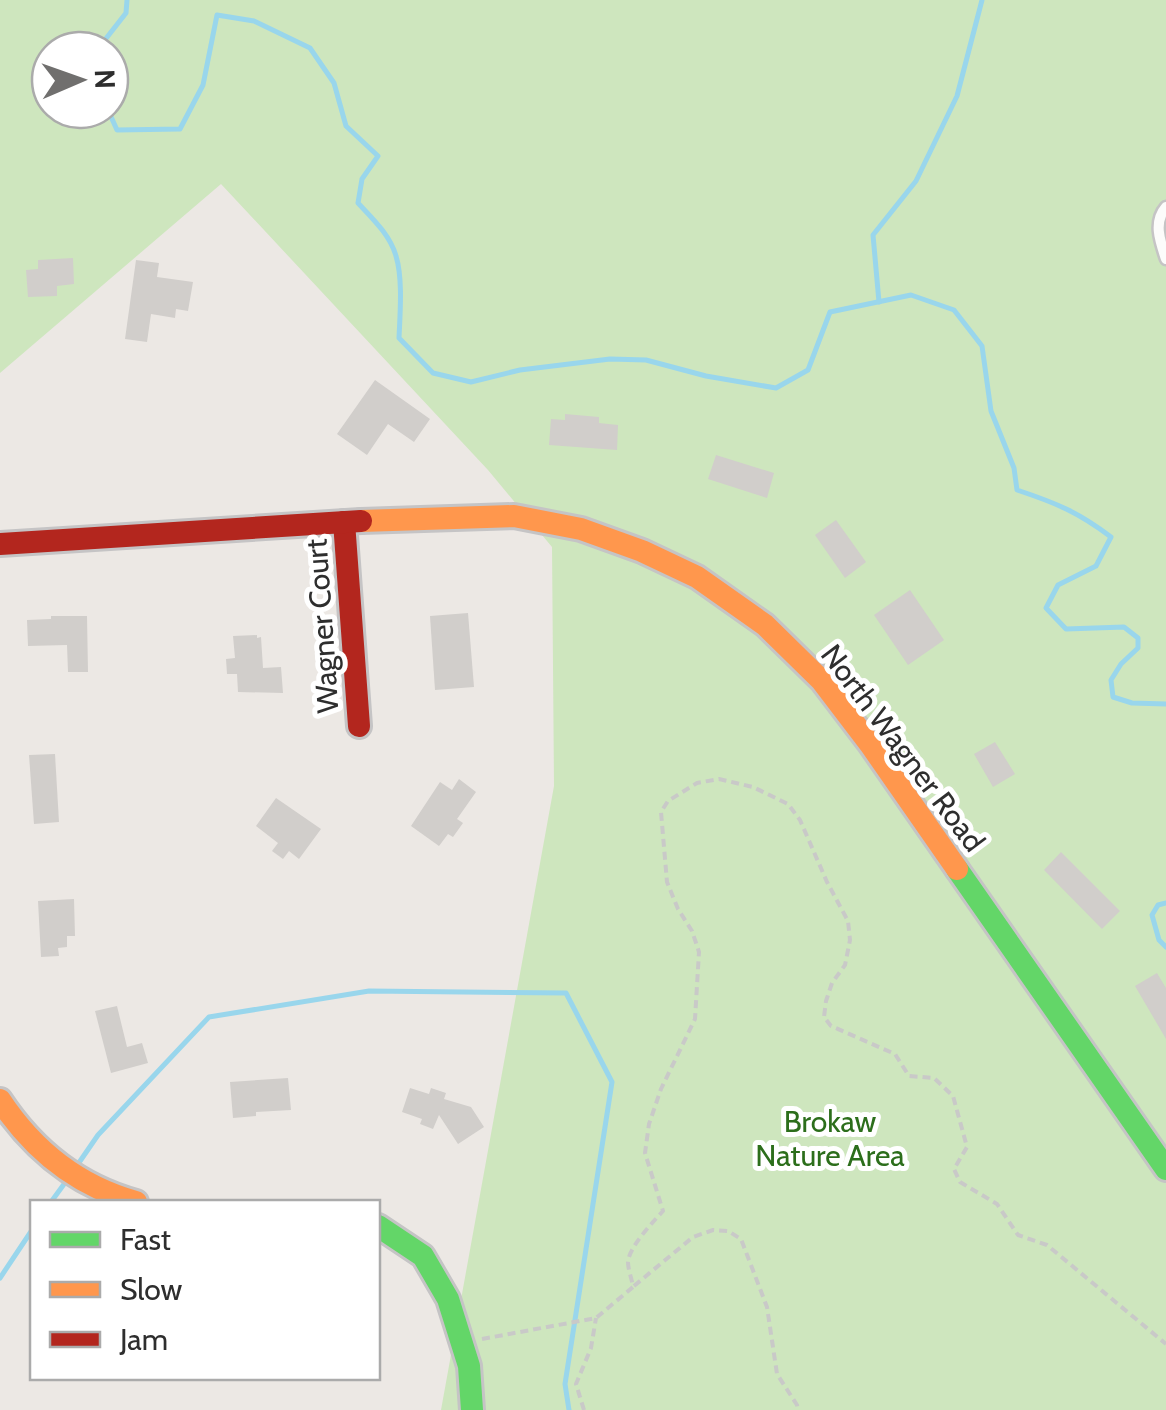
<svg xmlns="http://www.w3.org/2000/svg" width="1166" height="1410" viewBox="0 0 1166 1410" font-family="Cabin,sans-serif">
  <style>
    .green { fill: #cee6be; fill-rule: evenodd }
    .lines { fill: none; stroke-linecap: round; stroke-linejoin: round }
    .stream { stroke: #99d6ec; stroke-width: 5 }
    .building { fill: #d1cecb }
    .lane-casing { stroke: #c5c4c5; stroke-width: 15 }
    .fast-casing { stroke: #c5c4c5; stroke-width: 28 }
    .slow-casing { stroke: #c5c4c5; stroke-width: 28 }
    .jam-casing { stroke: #c5c4c5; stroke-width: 28 }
    .path { stroke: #c9c9c8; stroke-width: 4; stroke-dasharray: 8 5; stroke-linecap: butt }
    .lane { stroke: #fcfcfb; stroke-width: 10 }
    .fast { stroke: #63d668; stroke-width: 22 }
    .slow { stroke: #ff974d; stroke-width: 22 }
    .jam { stroke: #b3261e; stroke-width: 22 }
    .labels { text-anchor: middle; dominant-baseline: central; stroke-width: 10; stroke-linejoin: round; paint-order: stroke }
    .street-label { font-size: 30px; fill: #2e2e2e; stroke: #fff }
    .park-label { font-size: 30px; fill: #2c6e1b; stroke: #fff }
  </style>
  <rect width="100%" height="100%" fill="#ece8e4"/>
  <!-- green -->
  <path class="green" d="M 0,0 L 1166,0 L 1166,1410 L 441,1410 L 554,786 L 552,547 L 488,470 L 221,184 L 0,373 ZM 50,50 L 110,50 L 110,110 L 50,110 Z"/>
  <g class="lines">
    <!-- stream -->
    <g class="stream">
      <polyline points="97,50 126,13 127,0"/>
      <path d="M 108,110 L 117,130 L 180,129 L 203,85 L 217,15 L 254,21 L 310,48 L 334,83 L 346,126 L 378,156 L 362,179 L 358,203 C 373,219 390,235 396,256 C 403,279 400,314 399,338 L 433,373 L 471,382 L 520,370 L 610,359 L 646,360 L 706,376 L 776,388 L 808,370 L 830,312 L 911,295 L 954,310 L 982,346 L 991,411 L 1014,468 L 1017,490 C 1056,503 1078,512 1111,537 L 1096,566 L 1058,585 L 1046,608 L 1066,629 L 1124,627 L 1138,638 L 1138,648 L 1121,664 L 1111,680 L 1113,697 L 1132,703 L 1166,704"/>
      <polyline points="879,302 873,235 916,181 957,96 982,0"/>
      <polyline points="1166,903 1158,905 1152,915 1159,940 1166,947"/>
      <polyline points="76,1167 98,1135 209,1017 369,991 566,993 612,1082 565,1384 569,1410"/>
      <polyline points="51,1202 67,1180"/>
      <polyline points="0,1278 32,1230"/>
    </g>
  </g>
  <!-- building -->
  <g class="building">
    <polygon points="73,258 74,284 57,286 57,296 28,297 26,270 38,269 38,260"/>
    <polygon points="136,260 159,263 157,277 193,282 188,311 176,309 175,318 151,314 147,342 125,339"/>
    <polygon points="375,380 430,419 414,442 388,424 367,455 337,434"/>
    <polygon points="565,414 599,417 599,423 618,425 617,450 549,445 551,419 565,420"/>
    <polygon points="716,455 774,473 767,498 708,479"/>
    <polygon points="836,520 866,562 845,578 815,535"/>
    <polygon points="910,590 944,640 908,665 874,615"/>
    <polygon points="468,613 474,687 435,690 430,616"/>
    <polygon points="51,616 87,616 88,672 68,672 67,645 28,646 27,620 51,619"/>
    <polygon points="257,635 257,638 261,637 263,668 281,667 283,693 238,692 237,674 227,674 226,659 235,658 233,636"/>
    <polygon points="995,742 1015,774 993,787 974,754"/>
    <polygon points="55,754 59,822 34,824 29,755"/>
    <polygon points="459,779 476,792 457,819 463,823 453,837 448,834 439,846 411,826 440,782 452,790"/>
    <polygon points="276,798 321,829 299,859 289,851 283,859 272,851 278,843 256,826"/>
    <polygon points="1061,852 1120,911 1102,929 1044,870"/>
    <polygon points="74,899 75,936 67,936 67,947 58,948 59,956 41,957 38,901"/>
    <polygon points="1157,973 1166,988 1166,1039 1135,986"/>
    <polygon points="117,1006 127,1047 142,1043 148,1063 111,1073 95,1011"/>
    <polygon points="288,1078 291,1110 256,1112 256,1116 233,1118 230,1082"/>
    <polygon points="410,1088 429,1094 431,1088 446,1093 444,1099 471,1107 484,1127 458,1144 439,1115 433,1129 420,1124 422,1119 402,1112"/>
  </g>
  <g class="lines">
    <!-- lane casing -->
    <g class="lane-casing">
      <path id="lane" d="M 1166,207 C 1153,222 1160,241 1166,259"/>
    </g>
    <!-- fast casing -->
    <g class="fast-casing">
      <g id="fast">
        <polyline points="957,869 1166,1169"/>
        <polyline points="378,1226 423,1256 448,1299 469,1366 472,1410"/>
      </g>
    </g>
    <!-- slow casing -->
    <g class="slow-casing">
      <g id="slow">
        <polyline points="361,521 514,516 581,529 642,551 697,577 765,625 822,681 870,744 957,869"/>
        <path d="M 0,1100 C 33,1150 78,1186 136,1202"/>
      </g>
    </g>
    <!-- jam casing -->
    <g class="jam-casing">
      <g id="jam">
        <polyline points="344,522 359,726"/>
        <polyline points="0,544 361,521"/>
      </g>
    </g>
    <!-- path -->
    <g class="path">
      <polyline points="634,1286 693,1237 713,1230 728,1231 741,1239 767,1307 777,1374 797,1405 798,1410"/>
      <path d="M 482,1339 L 596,1318 L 633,1287 C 632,1279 628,1270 628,1262 C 629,1247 653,1222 663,1211 L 645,1153 L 649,1124 L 661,1089 L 695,1019 L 699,952 L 692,931 L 678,909 L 667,882 L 661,812 L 668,801 L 697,783 L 719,779 L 753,787 L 788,804 L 800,820 L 827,882 L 848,921 L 850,940 L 845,965 L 832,983 L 826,1001 L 824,1017 L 831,1026 L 895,1054 L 909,1076 L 934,1078 L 953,1096 L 967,1147 L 954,1169 L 960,1182 L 997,1204 L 1018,1235 L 1047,1245 L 1166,1344"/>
      <polyline points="584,1410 576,1384 591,1348 596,1318"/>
    </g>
    <!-- lane -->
    <use href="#lane" class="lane"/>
    <!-- fast -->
    <use href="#fast" class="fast"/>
    <!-- slow -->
    <use href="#slow" class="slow"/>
    <!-- jam -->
    <use href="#jam" class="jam"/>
  </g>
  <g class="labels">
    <!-- street labels -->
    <g class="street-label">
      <text transform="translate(322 626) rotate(-94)">Wagner Court</text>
      <text transform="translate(903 748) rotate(53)">North Wagner Road</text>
    </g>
    <!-- park labels -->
    <g class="park-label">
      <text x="830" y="1121">Brokaw<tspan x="830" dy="34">Nature Area</tspan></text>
    </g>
  </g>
  <!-- legend -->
  <rect x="30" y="1200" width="350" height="180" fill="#ffffff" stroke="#ababab" stroke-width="2.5"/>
  <rect x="50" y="1232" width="50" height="15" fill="#63d668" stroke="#ababab" stroke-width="2.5"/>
  <text x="120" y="1250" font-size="30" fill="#2e2e2e">Fast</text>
  <rect x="50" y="1282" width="50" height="15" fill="#ff974d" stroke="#ababab" stroke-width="2.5"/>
  <text x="120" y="1300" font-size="30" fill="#2e2e2e">Slow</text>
  <rect x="50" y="1332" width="50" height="15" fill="#b3261e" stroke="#ababab" stroke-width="2.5"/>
  <text x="120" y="1350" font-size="30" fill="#2e2e2e">Jam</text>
  <!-- north arrow -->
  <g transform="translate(80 80) rotate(88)"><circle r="48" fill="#ffffff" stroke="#ababab" stroke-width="2.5"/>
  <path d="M0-8L18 38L0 25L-18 38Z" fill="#706f6e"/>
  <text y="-15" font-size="28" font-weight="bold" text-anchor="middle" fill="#2e2e2e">N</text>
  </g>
</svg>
